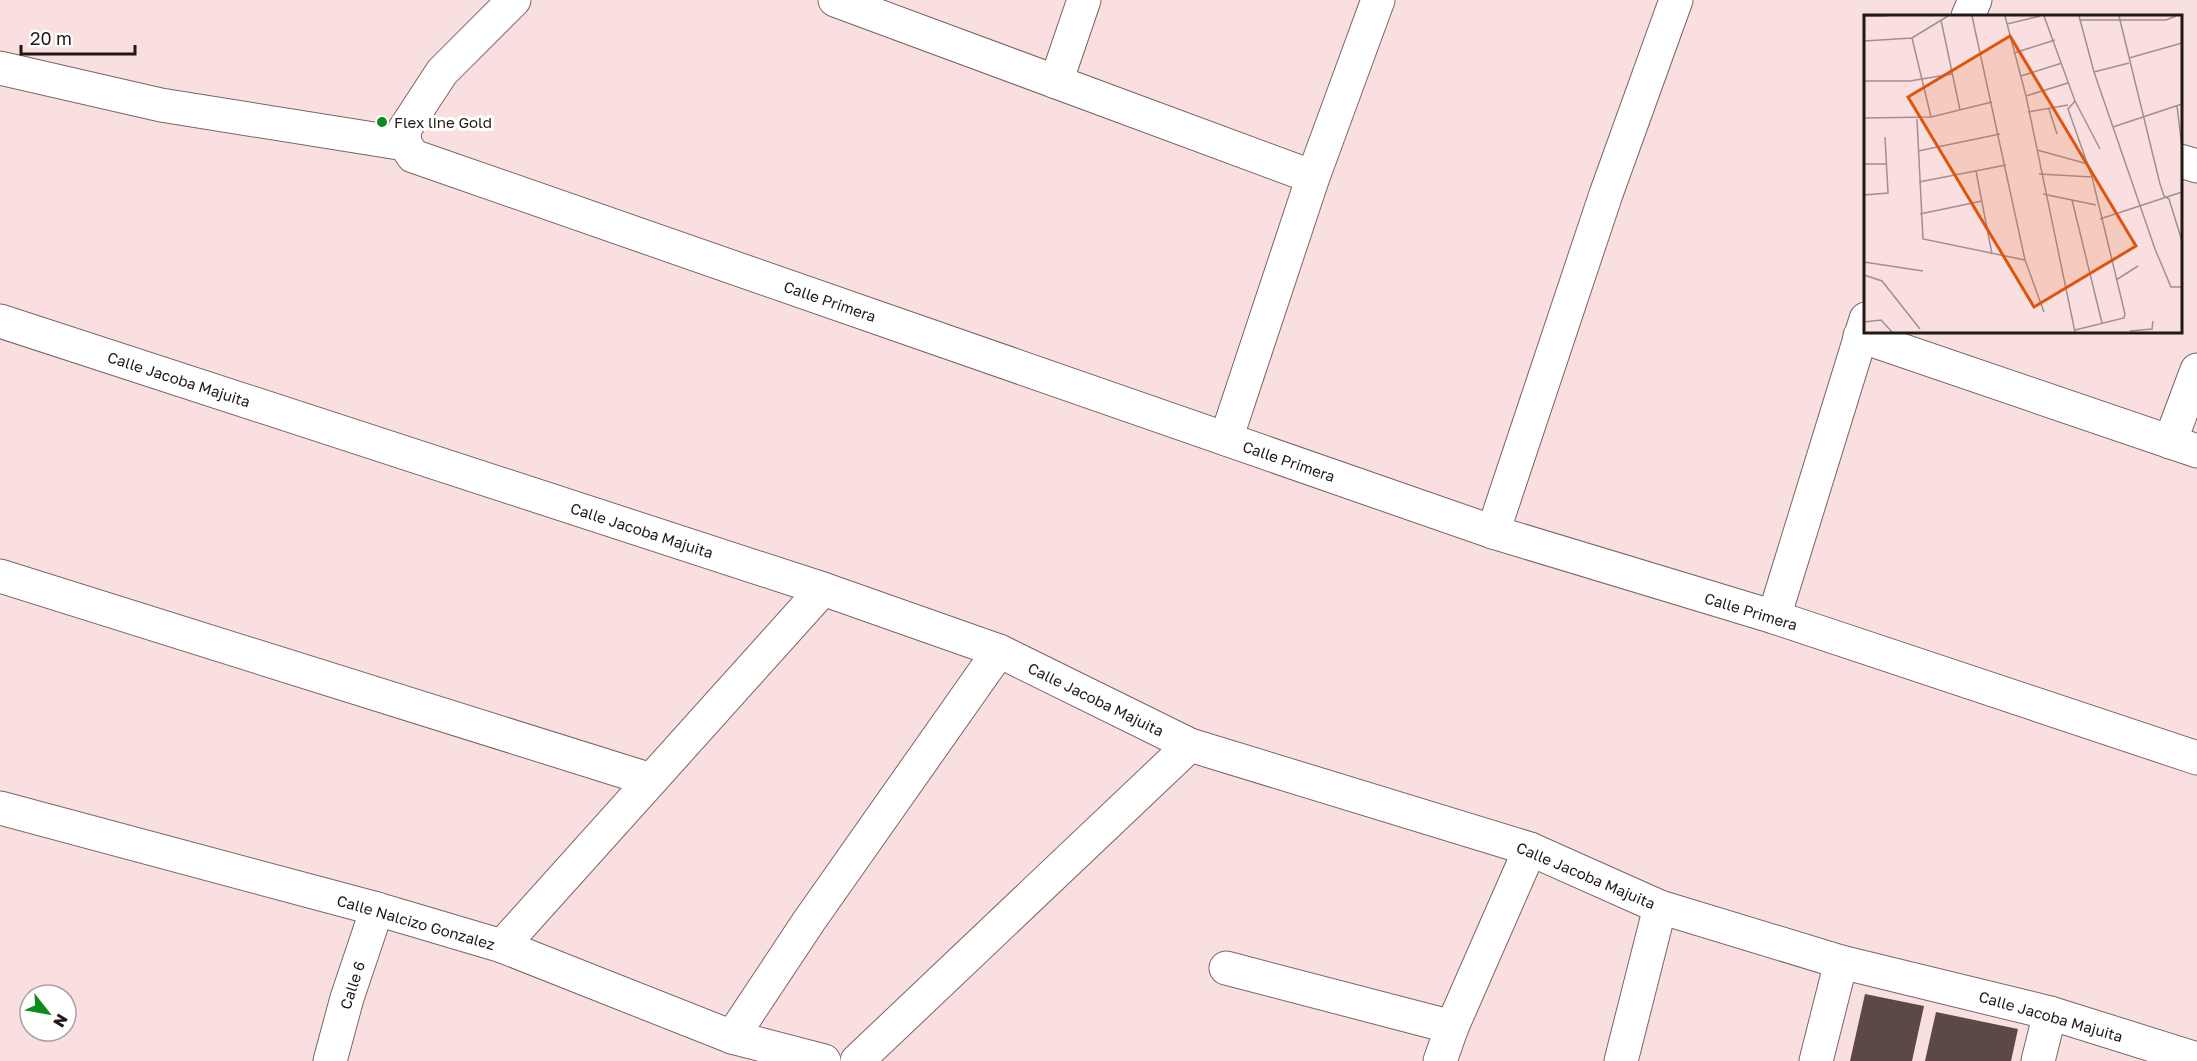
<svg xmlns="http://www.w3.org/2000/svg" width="2197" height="1061" viewBox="0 0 2197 1061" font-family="'Golos Text',sans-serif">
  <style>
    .building { fill: #5d4848 }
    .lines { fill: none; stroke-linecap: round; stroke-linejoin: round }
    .street-casing { stroke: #7b6565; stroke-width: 35 }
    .street { stroke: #fff; stroke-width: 33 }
    .poi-dot { fill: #0c8d19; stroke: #fff; stroke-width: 2 }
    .labels { text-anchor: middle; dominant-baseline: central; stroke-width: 6; stroke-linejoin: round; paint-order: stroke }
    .poi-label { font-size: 15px; fill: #211818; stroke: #fff; text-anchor: start }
    .street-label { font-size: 15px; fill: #211818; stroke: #fff }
    .inset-road { fill: none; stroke: #a38f8f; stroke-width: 1.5 }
    .view { fill: #de560d; fill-opacity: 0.15; stroke: #de560d; stroke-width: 3 }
    .inset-edge { fill: none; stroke: #211818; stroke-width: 3 }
  </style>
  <rect width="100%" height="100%" fill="#f9dfdf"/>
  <!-- building -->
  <g class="building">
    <polygon points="1865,994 1924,1006 1912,1061 1850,1061"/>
    <polygon points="1936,1012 2018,1029 2011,1061 1925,1061"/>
  </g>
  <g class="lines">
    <!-- street casing -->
    <g class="street-casing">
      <g id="street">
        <polyline points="514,0 442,72 404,130 405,144 413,156 1493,532 1774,617 2197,758"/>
        <polyline points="835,0 1313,177"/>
        <polyline points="1968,16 1975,0"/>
        <polyline points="0,68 161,105 405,144"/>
        <polyline points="1056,82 1084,0"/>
        <polyline points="2180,161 2197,166"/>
        <polyline points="0,321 823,589 999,651 1190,745 1530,849 1660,907 1841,962 2050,1013 2197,1059"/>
        <polyline points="1860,336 2197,451"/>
        <polyline points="1226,439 1313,177 1378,0"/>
        <polyline points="2170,442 2197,370"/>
        <polyline points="1493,532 1606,194 1676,0"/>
        <polyline points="0,576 651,780"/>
        <polyline points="1774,617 1866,319"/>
        <polyline points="0,808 377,909 502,946 732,1037 824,1061"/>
        <polyline points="502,946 823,589"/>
        <polyline points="1226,968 1452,1027"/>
        <polyline points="732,1037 809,921 999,651"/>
        <polyline points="330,1061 347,998 377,909"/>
        <polyline points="857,1061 1190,745"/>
        <polyline points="1440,1061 1452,1027 1530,849"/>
        <polyline points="1621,1061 1660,907"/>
        <polyline points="1816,1061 1841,962"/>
        <polyline points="2038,1061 2050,1013"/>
      </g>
    </g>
    <!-- street -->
    <use href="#street" class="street"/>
  </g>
  <!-- markers -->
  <circle class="poi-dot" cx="382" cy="122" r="6"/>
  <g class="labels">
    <!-- poi labels -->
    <g class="poi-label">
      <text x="394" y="122">Flex line Gold</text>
    </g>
    <!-- street labels -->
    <g class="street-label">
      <text transform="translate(830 301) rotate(19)">Calle Primera</text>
      <text transform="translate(179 379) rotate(18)">Calle Jacoba Majuita</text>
      <text transform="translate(1289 461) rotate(19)">Calle Primera</text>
      <text transform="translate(642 530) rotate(18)">Calle Jacoba Majuita</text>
      <text transform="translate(1751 611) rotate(17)">Calle Primera</text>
      <text transform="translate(1096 699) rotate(26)">Calle Jacoba Majuita</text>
      <text transform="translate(1586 875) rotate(23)">Calle Jacoba Majuita</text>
      <text transform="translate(416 922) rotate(16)">Calle Nalcizo Gonzalez</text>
      <text transform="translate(352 985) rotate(-72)">Calle 6</text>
      <text transform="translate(2051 1016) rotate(16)">Calle Jacoba Majuita</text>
    </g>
  </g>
  <!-- overview -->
  <g transform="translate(1864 15)">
    <rect width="318" height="318" fill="#f9dfdf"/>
    <path class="inset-road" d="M 0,1 L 23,1M 141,1 L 162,81 L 211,317M 180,1 L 211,86 L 204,94 L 228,162 L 261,299 L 260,303 L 211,315M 215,1 L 230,57 L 291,234 L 307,272 L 318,272M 255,1 L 296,169 L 300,181 L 305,184 L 318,226M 77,5 L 96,95M 216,5 L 302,5 L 312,1M 143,9 L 176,1M 48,23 L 67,102M 0,26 L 48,23 L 84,1M 150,38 L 191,25M 265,43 L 318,28M 230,57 L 265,48M 157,61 L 198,48M 0,66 L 46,66 L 88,59M 162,81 L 204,68M 211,86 L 236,134M 313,91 L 318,132M 185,94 L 193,119M 164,97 L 204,90M 0,103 L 67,102 L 128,87M 53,104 L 59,224 L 161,245 L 108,1M 249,112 L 318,89M 173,135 L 224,149M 54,136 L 136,119M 0,149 L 23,149M 112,156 L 128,239M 175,159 L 228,162M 55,167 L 142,150M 179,179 L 232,190M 0,180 L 24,178 L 21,122M 208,185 L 238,308M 56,199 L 118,186M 236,204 L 318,177M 161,245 L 180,297M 0,247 L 59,256M 0,260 L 18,266 L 56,314M 252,265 L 274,251M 0,307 L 17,305 L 28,317M 266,316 L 288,314 L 289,306"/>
    <path class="view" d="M 146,21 L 272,231 L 170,292 L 44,82 Z"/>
    <rect width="318" height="318" class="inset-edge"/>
  </g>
  <!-- north arrow -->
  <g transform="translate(48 1013) rotate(121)"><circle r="28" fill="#ffffff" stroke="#a6a3a3" stroke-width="1.5"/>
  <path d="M0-4.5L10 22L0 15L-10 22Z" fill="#0c8d19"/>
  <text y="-9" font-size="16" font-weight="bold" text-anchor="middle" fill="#211818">N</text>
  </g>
  <!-- scale -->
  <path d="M21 45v9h114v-9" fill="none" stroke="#211818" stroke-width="3"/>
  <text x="30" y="45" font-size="18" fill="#211818" stroke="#ffffff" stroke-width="4.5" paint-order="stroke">20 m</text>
</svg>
